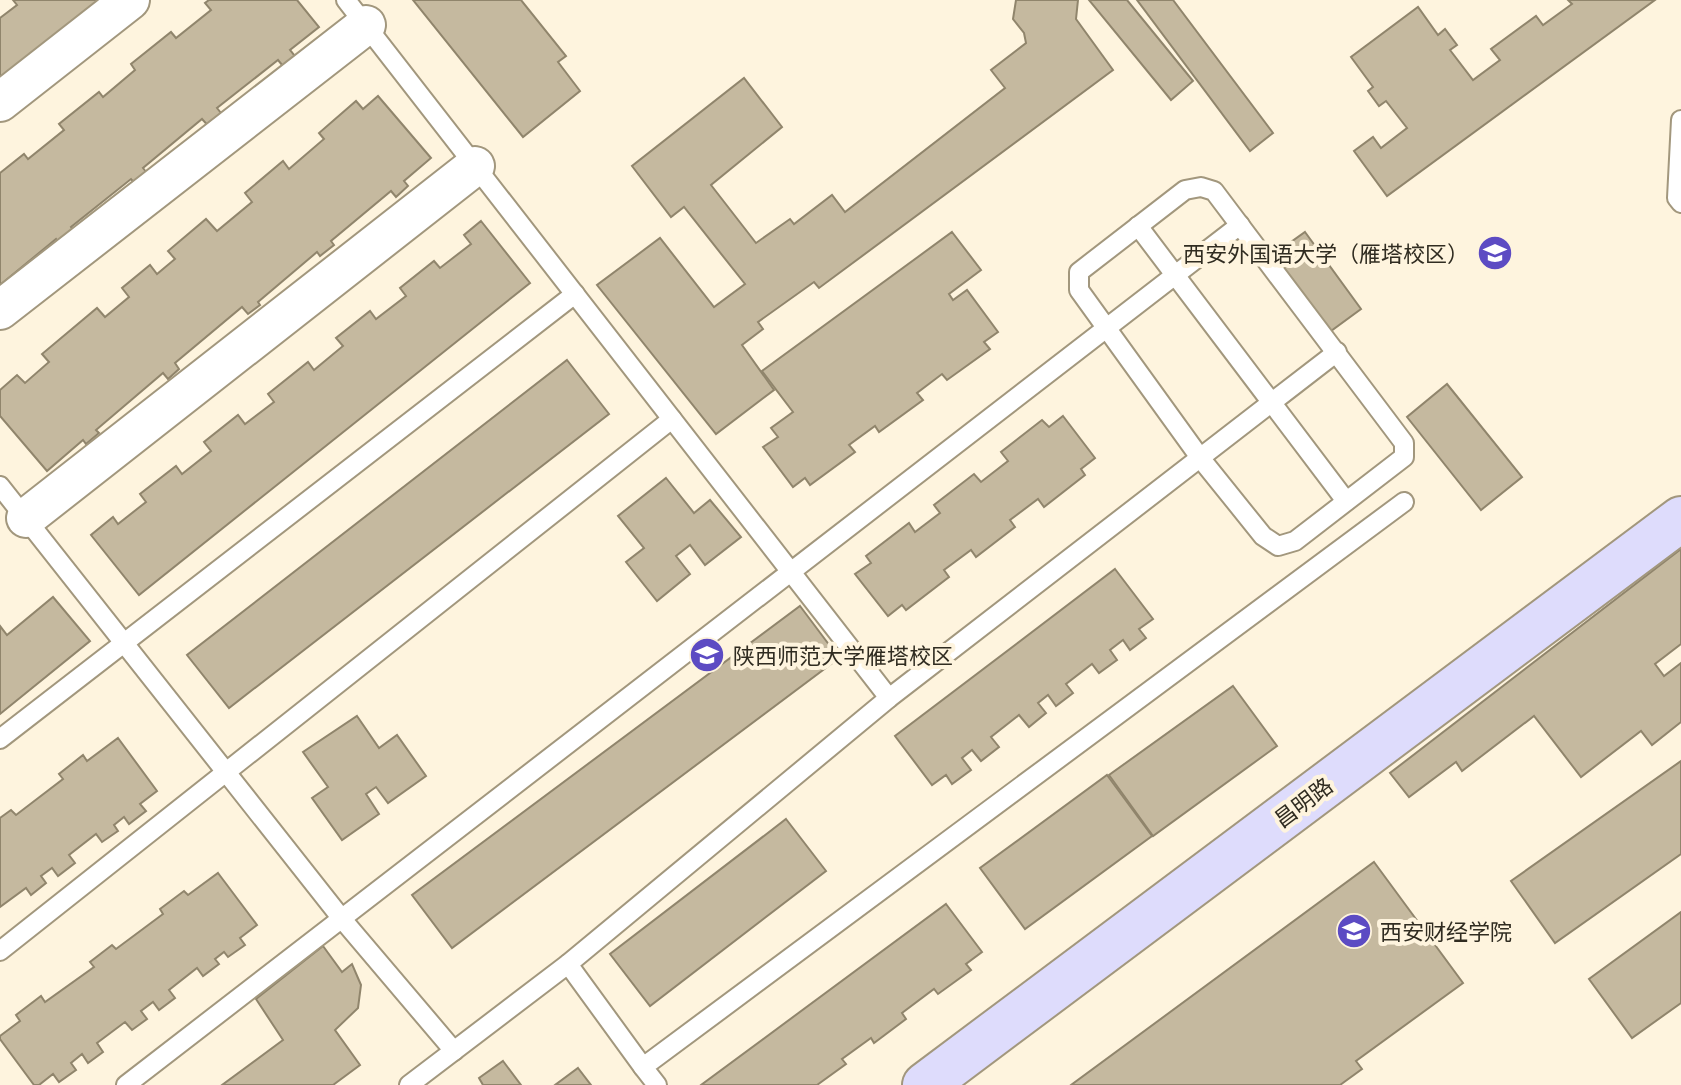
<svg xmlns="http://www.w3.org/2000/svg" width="1681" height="1085" viewBox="0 0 1681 1085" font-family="Commissioner,'Noto Sans SC',sans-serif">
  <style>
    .building { fill: #c5b99f; stroke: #90856c; stroke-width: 2 }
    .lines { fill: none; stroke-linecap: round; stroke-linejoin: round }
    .lane-casing { stroke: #a2977d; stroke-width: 22 }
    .street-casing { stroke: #a2977d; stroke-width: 42 }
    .secondary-casing { stroke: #a2977d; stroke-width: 48 }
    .lane { stroke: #fff; stroke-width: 18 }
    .street { stroke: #fff; stroke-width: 38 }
    .secondary { stroke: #dedcfc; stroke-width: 44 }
    .labels { text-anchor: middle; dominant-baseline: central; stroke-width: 8; stroke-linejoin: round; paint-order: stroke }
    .poi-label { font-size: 22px; fill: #302c21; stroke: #fef4de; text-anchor: start }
    .street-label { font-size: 22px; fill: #302c21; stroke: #fef4de }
  </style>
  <rect width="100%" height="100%" fill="#fef4de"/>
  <!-- building -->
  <g class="building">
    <polygon points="13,0 99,0 0,79 0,18 17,5"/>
    <polygon points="209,0 297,0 319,27 290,50 299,61 287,71 278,60 217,108 225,118 211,129 202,119 143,168 151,178 139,188 131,179 71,227 77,236 62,248 56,239 0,285 0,173 24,154 28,159 64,130 59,124 99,92 103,97 135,70 131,64 171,32 176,38 211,10 205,3"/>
    <polygon points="413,0 521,0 566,56 558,62 580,91 523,137"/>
    <polygon points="1016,0 1078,0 1076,19 1113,70 819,288 814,282 758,322 763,329 742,345 774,390 716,434 597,285 660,238 714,307 745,284 684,207 671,217 632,166 744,78 782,127 711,185 756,243 790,219 794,224 832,195 845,212 1005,88 991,70 1026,43 1024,33 1013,19"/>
    <polygon points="1089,0 1127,0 1193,81 1171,100"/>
    <polygon points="1137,0 1173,0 1273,133 1250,151"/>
    <polygon points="1568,0 1655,0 1387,196 1354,151 1373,137 1381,148 1407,128 1386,101 1379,106 1368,91 1373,87 1351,57 1418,7 1438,35 1445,29 1457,45 1450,50 1473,80 1500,60 1491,49 1536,16 1543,25 1572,4"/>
    <polygon points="378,96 431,158 404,181 408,186 396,197 391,191 331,241 334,245 320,256 317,252 258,302 260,305 248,314 242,307 175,363 179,369 168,379 163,373 96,430 99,433 86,444 83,440 47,471 0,416 0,390 17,375 25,383 49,362 42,354 97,308 105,317 129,297 122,288 150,265 157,274 175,259 168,251 206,219 217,231 252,202 245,193 283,161 289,169 324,139 319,133 356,101 363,109"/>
    <polygon points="481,221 530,283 139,595 91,535 113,517 118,524 146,502 140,494 176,466 182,474 211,451 204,442 238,415 245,424 274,402 268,394 308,362 314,370 343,346 336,338 370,311 376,319 406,296 400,288 434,261 440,268 471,244 464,235"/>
    <polygon points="952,232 981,270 949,294 953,300 967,290 998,332 984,342 990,349 947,380 942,374 917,393 923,400 879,432 875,426 849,445 855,452 810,485 805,478 793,487 763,447 778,437 771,428 793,412 762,371"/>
    <polygon points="1305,232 1361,309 1320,339 1263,262"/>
    <polygon points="567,360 609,414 229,708 187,655"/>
    <polygon points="1447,384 1522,477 1481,510 1407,417"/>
    <polygon points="1063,416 1095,458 1081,469 1085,475 1044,507 1038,499 1010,520 1015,527 976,557 971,550 944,570 949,577 906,610 902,605 888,616 855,574 871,563 866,556 909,523 915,532 940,513 934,505 974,474 981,482 1008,461 1001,452 1042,420 1049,427"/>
    <polygon points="666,478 694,513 710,500 741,537 705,565 690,545 676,556 690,574 657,601 626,562 644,548 618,516"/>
    <polygon points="1681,549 1681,644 1655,664 1664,676 1681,663 1681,722 1652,745 1641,731 1581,777 1534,716 1462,771 1456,762 1409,797 1390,773"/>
    <polygon points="1115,569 1153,619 1139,629 1146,638 1130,650 1123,640 1110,650 1117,660 1099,673 1092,664 1066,684 1073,693 1056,706 1048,695 1038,703 1046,713 1029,727 1019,715 991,737 999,747 981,761 972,750 962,758 971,770 952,784 946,775 932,785 895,736"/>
    <polygon points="53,597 90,641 0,714 0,626 7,635"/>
    <polygon points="800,606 839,658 452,948 412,895"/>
    <polygon points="1233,686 1277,746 1153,836 1109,775"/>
    <polygon points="357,716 379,748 397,735 426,776 388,803 376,787 366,794 379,814 342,840 312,798 328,787 303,752"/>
    <polygon points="118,738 157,791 140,804 146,811 129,824 124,817 114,825 118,831 102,842 96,834 69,855 75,863 58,876 52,868 41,876 46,883 31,895 26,888 0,907 0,818 11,810 16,815 63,779 59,774 83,755 87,761"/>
    <polygon points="1681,761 1681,854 1555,943 1511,881"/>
    <polygon points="1107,775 1152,836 1025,929 980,868"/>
    <polygon points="786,819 826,871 650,1006 610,954"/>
    <polygon points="1374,862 1463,983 1356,1061 1362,1069 1340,1085 1071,1085"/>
    <polygon points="218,873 257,925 240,938 245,945 228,957 224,952 215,959 219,964 203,976 197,968 169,990 175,998 159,1010 153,1002 141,1011 147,1019 132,1030 125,1022 97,1043 103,1052 88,1063 82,1054 71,1063 76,1070 59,1082 53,1074 39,1085 34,1085 0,1039 0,1036 20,1021 16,1015 41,996 45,1002 94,967 90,962 112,945 116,949 163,914 160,909 184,891 188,895"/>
    <polygon points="946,904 982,952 966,964 971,970 938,994 934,989 902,1013 906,1019 874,1043 871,1038 842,1059 846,1064 817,1085 701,1085"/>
    <polygon points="1681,912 1681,1003 1632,1038 1589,979"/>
    <polygon points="323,946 342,972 352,964 361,985 358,1008 335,1030 360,1065 333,1085 222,1085 283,1040 256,999"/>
    <polygon points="503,1061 521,1085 483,1085 479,1078"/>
    <polygon points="578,1068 591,1085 555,1085"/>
  </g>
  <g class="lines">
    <!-- lane casing -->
    <g class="lane-casing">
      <g id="lane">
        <polyline points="346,0 889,698"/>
        <polyline points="1681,120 1677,198 1681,203"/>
        <polygon points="1201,187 1214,191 1404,443 1404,457 1295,541 1278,546 1263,536 1201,459 1079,290 1079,272 1185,190"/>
        <polyline points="1138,226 1346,501"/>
        <polyline points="0,486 342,919 454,1051"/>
        <polyline points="0,739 575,294"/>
        <polyline points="0,951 672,419"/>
        <polyline points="568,964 643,1067"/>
        <polyline points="126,1085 1240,225"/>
        <polyline points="409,1085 568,964 889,698 1337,352"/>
        <polyline points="657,1085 643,1067 1404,502"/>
      </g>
    </g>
    <!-- street casing -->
    <g class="street-casing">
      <g id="street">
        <polyline points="0,102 130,0"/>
        <polyline points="0,310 366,25"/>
        <polyline points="26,518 475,166"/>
      </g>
    </g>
    <!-- secondary casing -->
    <g class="secondary-casing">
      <polyline id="secondary" points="925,1085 1681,519"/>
    </g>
    <!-- lane -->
    <use href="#lane" class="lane"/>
    <!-- street -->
    <use href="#street" class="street"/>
    <!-- secondary -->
    <use href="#secondary" class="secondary"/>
  </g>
  <!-- icons -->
  <defs>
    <g id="university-disc" transform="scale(1.8)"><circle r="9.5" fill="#5c4bc3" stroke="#fef4de"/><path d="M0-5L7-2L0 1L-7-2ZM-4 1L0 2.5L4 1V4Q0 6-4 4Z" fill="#fff"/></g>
  </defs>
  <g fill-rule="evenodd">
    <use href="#university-disc" x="1495" y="253"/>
    <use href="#university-disc" x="707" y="655"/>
    <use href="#university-disc" x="1354" y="931"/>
  </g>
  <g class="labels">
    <!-- poi labels -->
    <g class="poi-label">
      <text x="1469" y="253" text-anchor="end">西安外国语大学（雁塔校区）</text>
      <text x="733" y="655">陕西师范大学雁塔校区</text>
      <text x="1380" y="931">西安财经学院</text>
    </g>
    <!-- street labels -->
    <g class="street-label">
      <text transform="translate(1303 802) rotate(-37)">昌明路</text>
    </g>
  </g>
</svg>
